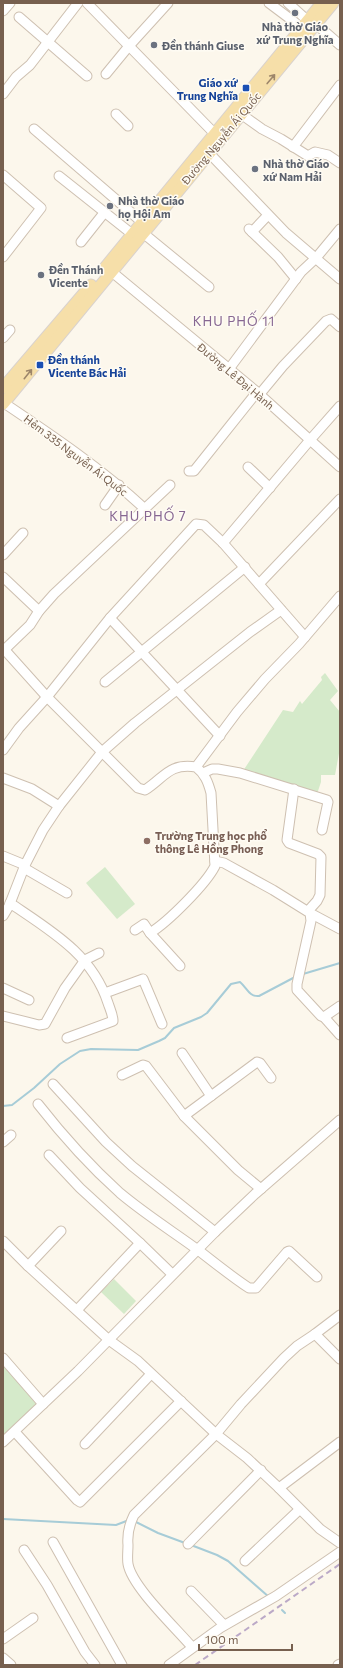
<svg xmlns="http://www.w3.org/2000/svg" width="343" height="1668" viewBox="0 0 343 1668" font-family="Commissioner,sans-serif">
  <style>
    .green { fill: #d5eaca }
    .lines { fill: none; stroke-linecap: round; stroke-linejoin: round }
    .stream { stroke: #a7ccd7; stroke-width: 2 }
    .minor-casing { stroke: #cec0b1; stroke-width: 11 }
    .major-casing { stroke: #d9d2ce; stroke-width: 13 }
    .minor { stroke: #fff; stroke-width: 9 }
    .major { stroke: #f6dfa9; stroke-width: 11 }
    .rail { stroke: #bba9c7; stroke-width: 2; stroke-dasharray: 6 4; stroke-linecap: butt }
    .oneway { stroke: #9d866a }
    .worship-dot { fill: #6b7280; stroke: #fefbf3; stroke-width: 1.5 }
    .transit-dot { fill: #1a4fb4; stroke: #fefbf3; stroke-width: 1.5 }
    .education-dot { fill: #8d6e63; stroke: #fefbf3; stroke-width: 1.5 }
    .labels { text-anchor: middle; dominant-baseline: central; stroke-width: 3; stroke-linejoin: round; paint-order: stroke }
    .worship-label { font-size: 11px; font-weight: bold; fill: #5b616d; stroke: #fefbf3; text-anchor: start }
    .transit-label { font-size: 11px; font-weight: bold; fill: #164399; stroke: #fefbf3; text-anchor: end }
    .street-label { font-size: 11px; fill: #77604f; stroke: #fefbf3 }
    .education-label { font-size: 11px; font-weight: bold; fill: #785e54; stroke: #fefbf3; text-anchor: start }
    .quarter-label { font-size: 13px; letter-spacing: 1px; fill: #876792; stroke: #fefbf3 }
  </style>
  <rect width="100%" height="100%" fill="#fcf7ec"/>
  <!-- green -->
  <g class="green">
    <polygon points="325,673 338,691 330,700 340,712 340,748 335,775 321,775 321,782 317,794 243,771 283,710 293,712 300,701 302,704 322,680 321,677"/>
    <polygon points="105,867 135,904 117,919 86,883"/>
    <polygon points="114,1279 136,1301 124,1314 101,1292"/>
    <polygon points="3,1361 41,1404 3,1439"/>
  </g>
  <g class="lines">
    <!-- stream -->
    <g class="stream">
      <polyline points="303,974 340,963"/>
      <path d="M 3,1106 L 12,1105 L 34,1088 L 60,1064 L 80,1051 L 91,1049 L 138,1050 L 159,1041 L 165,1038 L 174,1028 L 201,1017 L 207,1013 L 231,984 L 240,982 C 247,988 249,997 259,996 L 295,977"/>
      <polyline points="3,1519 116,1525 129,1520"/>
      <polyline points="136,1522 158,1533 185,1543"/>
      <polyline points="191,1545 217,1555 228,1561 269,1597"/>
      <polyline points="282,1610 285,1613"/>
    </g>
    <!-- minor casing -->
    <g class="minor-casing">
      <g id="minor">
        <polyline points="87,3 214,133"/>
        <polyline points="269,3 301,27"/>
        <polyline points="288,3 307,20"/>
        <polyline points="3,11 10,3"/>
        <polyline points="19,17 87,76"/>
        <polyline points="316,24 340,45"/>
        <polyline points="106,74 129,46 168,3"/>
        <polyline points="3,94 16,77 30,65 78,3"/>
        <polyline points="116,114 128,126"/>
        <polyline points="241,114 262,129 281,139 308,156 315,152 328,155 340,163"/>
        <polyline points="34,129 142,222"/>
        <polyline points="293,147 340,85"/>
        <polyline points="209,153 286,233 340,279"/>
        <polyline points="3,175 41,208 3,257"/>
        <polyline points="59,176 132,234"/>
        <polyline points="249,229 278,257 296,279"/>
        <polyline points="252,232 268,215"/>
        <polyline points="143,233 209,287"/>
        <polyline points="81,242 104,213"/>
        <polyline points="112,272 257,392 340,467"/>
        <polyline points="3,338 10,330"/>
        <polyline points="229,369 301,272 316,258 340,229"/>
        <polyline points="259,395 283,366 326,321 331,319 340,327"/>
        <path d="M 4,403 C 53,436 102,469 145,509"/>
        <polyline points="248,467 270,488"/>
        <polyline points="189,471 194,471 257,392"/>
        <polyline points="105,505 119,485"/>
        <polyline points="223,543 310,440 340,406"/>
        <polyline points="3,555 23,533"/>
        <polyline points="3,577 39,611"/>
        <polyline points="259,584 340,499"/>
        <polyline points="110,618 220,736"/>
        <path d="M 3,648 L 47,697 L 138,788 L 145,790 C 165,777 169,763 196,767 C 205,774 208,782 211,793 L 215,866 C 206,884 168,922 150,933 L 180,966"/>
        <polyline points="3,651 30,625 39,611 54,594 170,485"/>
        <polyline points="105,682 245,567"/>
        <polyline points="3,750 19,728 47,697 110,618 196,524 204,525 223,543 305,637"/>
        <polyline points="196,767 237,712 265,679 299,644 340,596"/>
        <polyline points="203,773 212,769 218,769 240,773 327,800 328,802 322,830"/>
        <polyline points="3,778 32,789 59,806"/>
        <polyline points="294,789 287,840 289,843 318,854 321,857 320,895 317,901 308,911"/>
        <polyline points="3,856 25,865"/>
        <polyline points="215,861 224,863 273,890 310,913 311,921 297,984 297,990 321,1016 324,1017 340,1006"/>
        <polyline points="24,868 67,893"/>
        <path d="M 10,903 C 51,931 92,954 108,1003 C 110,1009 113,1015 113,1021 L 67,1038"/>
        <polyline points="310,913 340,929"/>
        <polyline points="3,916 9,906 25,865 43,830 59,806 102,752 135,723 250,632 281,610"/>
        <polyline points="135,930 144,924 150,933"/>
        <polyline points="3,988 29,1000"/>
        <polyline points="105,993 143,979 162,1024"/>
        <polyline points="3,1016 39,1025 45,1024 65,988 85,960 99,953"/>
        <polyline points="324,1017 340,1035"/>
        <polyline points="182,1053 211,1096"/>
        <polyline points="122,1075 143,1065 146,1066 184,1116"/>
        <polyline points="53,1084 106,1142 132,1166 215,1232"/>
        <path d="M 38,1104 C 63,1136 90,1166 120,1193 C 145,1214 172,1231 198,1250 C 215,1263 232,1277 249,1288 L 256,1288 L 287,1252 L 289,1251 L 317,1277"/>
        <polyline points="3,1142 11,1135"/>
        <polyline points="49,1155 80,1188 140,1243"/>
        <polyline points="261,1189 238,1170 184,1116 257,1062 260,1063 271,1078"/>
        <polyline points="3,1241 28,1266 109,1340 138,1361 216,1434 247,1458 279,1488 320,1529 340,1543"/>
        <polyline points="28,1266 61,1231"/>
        <polyline points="77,1310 140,1243 172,1274"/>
        <polyline points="315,1334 340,1359"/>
        <polyline points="3,1358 43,1404"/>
        <polyline points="15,1432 77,1500 80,1502 181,1401"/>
        <polyline points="3,1442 78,1371 215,1232 255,1194 340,1120"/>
        <polyline points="85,1444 151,1374"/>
        <polyline points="279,1488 340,1442"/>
        <polyline points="53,1542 122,1665"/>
        <polyline points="188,1544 261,1470"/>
        <polyline points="24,1550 47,1585 85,1652 95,1665"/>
        <polyline points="245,1561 299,1510"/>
        <polyline points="191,1591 224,1625"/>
        <polyline points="3,1639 33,1618"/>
        <path d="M 192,1647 C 176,1628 132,1587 128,1564 C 127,1558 128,1551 128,1545 C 127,1534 129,1525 134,1515 L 216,1434 L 241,1404 L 284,1358 L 297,1346 L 315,1334 L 340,1315"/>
        <polyline points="3,1658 11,1665"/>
        <polyline points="169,1665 220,1628 276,1596 340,1552"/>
        <polyline points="338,1665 340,1664"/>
      </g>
    </g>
    <!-- major casing -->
    <g class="major-casing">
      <g id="major">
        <polyline points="103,270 322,3"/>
        <polyline points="3,388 91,285"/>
        <polyline points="3,404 333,3"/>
      </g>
    </g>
    <!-- minor -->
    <use href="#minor" class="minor"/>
    <!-- major -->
    <use href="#major" class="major"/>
    <!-- rail -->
    <polyline class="rail" points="195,1665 340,1564"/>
  </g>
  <!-- one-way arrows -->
  <defs><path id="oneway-shaft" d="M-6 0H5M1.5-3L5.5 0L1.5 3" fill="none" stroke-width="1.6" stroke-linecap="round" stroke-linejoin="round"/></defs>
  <g class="oneway">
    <use href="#oneway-shaft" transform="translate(271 79) rotate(-50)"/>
    <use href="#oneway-shaft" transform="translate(28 374) rotate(-51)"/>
  </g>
  <!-- markers -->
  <g class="worship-dot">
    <circle cx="295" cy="13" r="4"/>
    <circle cx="154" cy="45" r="4"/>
    <circle cx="255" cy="169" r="4"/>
    <circle cx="110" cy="206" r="4"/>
    <circle cx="41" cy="275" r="4"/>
  </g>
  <g class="transit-dot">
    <rect x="242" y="84" width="8" height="8" rx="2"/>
    <rect x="36" y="361" width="8" height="8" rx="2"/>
  </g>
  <circle class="education-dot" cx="147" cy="841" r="4"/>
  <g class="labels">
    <!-- worship labels -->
    <g class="worship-label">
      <text x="295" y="26" text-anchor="middle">Nhà thờ Giáo<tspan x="295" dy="13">xứ Trung Nghĩa</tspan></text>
      <text x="162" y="45">Đền thánh Giuse</text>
      <text x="263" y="163">Nhà thờ Giáo<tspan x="263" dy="13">xứ Nam Hải</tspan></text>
      <text x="118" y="200">Nhà thờ Giáo<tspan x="118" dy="13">họ Hội Am</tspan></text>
      <text x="49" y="269">Đền Thánh<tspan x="49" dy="13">Vicente</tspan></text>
    </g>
    <!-- transit labels -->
    <g class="transit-label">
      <text x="238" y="82">Giáo xứ<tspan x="238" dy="13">Trung Nghĩa</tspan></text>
      <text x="48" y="359" text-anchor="start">Đền thánh<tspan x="48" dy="13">Vicente Bác Hải</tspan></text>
    </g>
    <!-- street labels -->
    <g class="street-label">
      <text transform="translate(221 138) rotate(-50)">Đường Nguyễn Ái Quốc</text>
      <text transform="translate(236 376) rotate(40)">Đường Lê Đại Hành</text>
      <text transform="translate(76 455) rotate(37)">Hẻm 335 Nguyễn Ái Quốc</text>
    </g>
    <!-- education labels -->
    <g class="education-label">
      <text x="155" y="835">Trường Trung học phổ<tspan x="155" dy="13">thông Lê Hồng Phong</tspan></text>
    </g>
    <!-- quarter labels -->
    <g class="quarter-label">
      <text x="234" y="321">KHU PHỐ 11</text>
      <text x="148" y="516">KHU PHỐ 7</text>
    </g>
  </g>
  <!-- border -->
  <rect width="343" height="1668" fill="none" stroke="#77604f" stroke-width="8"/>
  <!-- scale -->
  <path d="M199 1644v6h93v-6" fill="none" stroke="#77604f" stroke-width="2"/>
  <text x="205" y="1644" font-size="12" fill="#77604f" stroke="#fefbf3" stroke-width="3" paint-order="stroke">100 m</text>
</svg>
